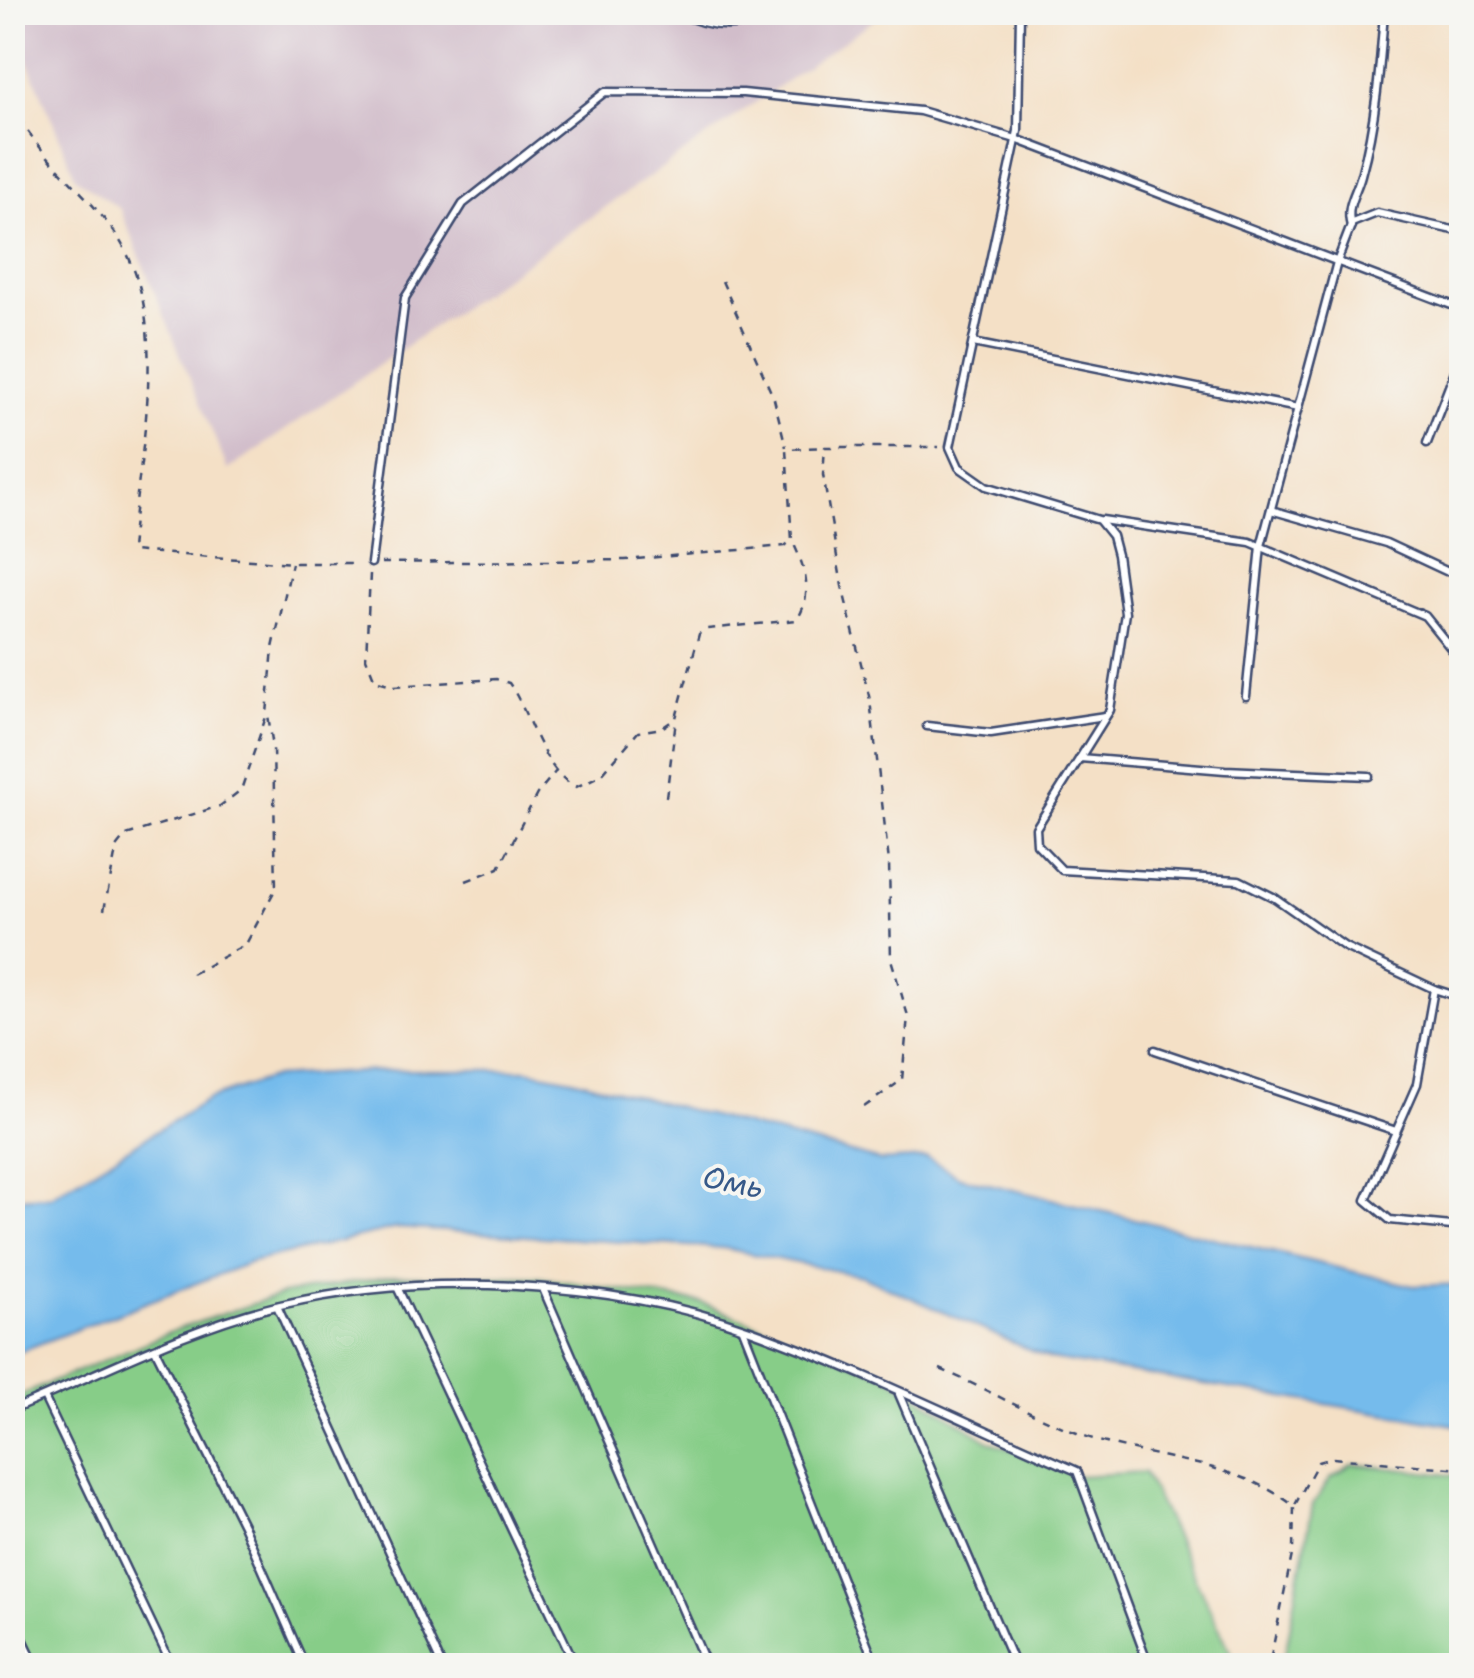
<svg xmlns="http://www.w3.org/2000/svg" width="1474" height="1678" viewBox="0 0 1474 1678" font-family="'Shantell Sans',sans-serif">
  <style>
    .industrial { fill: #d1bdca }
    .green { fill: #87cd88; stroke: #517e73; stroke-width: 2.5 }
    .water { fill: #75bbec; stroke: #4875a5; stroke-width: 2.5 }
    .lines { fill: none; stroke-linecap: round; stroke-linejoin: round }
    .lane-casing { stroke: #3c4a6e; stroke-width: 11 }
    .path { stroke: #3c4a6e; stroke-width: 2.5; stroke-dasharray: 8 8; stroke-linecap: butt }
    .lane { stroke: #fff; stroke-width: 6 }
    .labels { text-anchor: middle; dominant-baseline: central; stroke-width: 8; stroke-linejoin: round; paint-order: stroke }
    .water-label { font-size: 30px; font-style: italic; fill: #365989; stroke: #f6f6f2 }
  </style>
  <rect width="100%" height="100%" fill="#f6f6f2"/>
  <filter id="ink" filterUnits="userSpaceOnUse"><feTurbulence type="fractalNoise" baseFrequency=".01" numOctaves="2"/><feDisplacementMap in="SourceGraphic" scale="20" xChannelSelector="R" yChannelSelector="G"/><feConvolveMatrix kernelMatrix="1 2 1 2 8 2 1 2 1" color-interpolation-filters="sRGB"/></filter>
  <filter id="wash" filterUnits="userSpaceOnUse"><feTurbulence type="fractalNoise" baseFrequency=".0048" numOctaves="4" result="noise"/><feDisplacementMap in="SourceGraphic" scale="40" xChannelSelector="R" yChannelSelector="G"/><feGaussianBlur stdDeviation="2.25" result="paint"/><feColorMatrix in="noise" values="0 0 0 0 0 0 0 0 0 0 0 0 0 0 0 0 0 1.4 0 .05"/><feComposite in="paint" operator="in"/></filter>
  <g filter="url(#wash)">
    <rect width="100%" height="100%" fill="#f4e0c6"/>
    <!-- industrial -->
    <polygon class="industrial" points="12,13 884,13 228,470 120,209 76,178 13,25"/>
    <!-- green -->
    <g class="green">
      <polygon points="393,1276 537,1277 702,1303 885,1375 987,1440 1077,1476 1144,1472 1237,1665 13,1665 12,1399 178,1329 283,1294"/>
      <polygon points="1353,1464 1461,1476 1461,1665 1283,1665 1313,1504 1331,1478"/>
    </g>
    <!-- water -->
    <polygon class="water" points="396,1070 526,1070 573,1079 881,1161 927,1158 960,1177 1413,1286 1461,1284 1461,1426 1050,1359 862,1276 723,1248 397,1228 251,1262 13,1354 13,1198 51,1196 209,1099 274,1077"/>
  </g>
  <g filter="url(#ink)">
    <g class="lines">
      <!-- lane casing -->
      <g class="lane-casing">
        <g id="lane">
          <path d="M 678,12 C 711,30 745,29 777,12"/>
          <polyline points="1020,12 1018,131 950,447 959,467 986,486 1099,520 1112,536 1117,555 1125,613 1110,710 1036,828 1037,844 1062,870 1239,880 1275,898 1345,947 1434,989 1417,1084 1366,1200 1390,1220 1462,1227"/>
          <polyline points="1451,12 1462,16"/>
          <path d="M 1351,226 C 1345,206 1356,194 1361,175 C 1376,122 1380,67 1384,12"/>
          <polyline points="973,343 1298,408"/>
          <polyline points="1427,443 1462,353"/>
          <polyline points="1271,510 1386,543 1446,571"/>
          <polyline points="1102,520 1250,542 1425,616 1462,662"/>
          <polyline points="371,563 405,298 463,204 605,92 743,93 920,111 1016,139 1462,309"/>
          <polyline points="1246,696 1261,546 1337,262 1352,223 1377,213 1462,232"/>
          <polyline points="927,726 991,733 1105,716"/>
          <polyline points="1080,758 1225,770 1369,776"/>
          <polyline points="1434,989 1462,998"/>
          <polyline points="1155,1050 1396,1131"/>
          <polyline points="398,1289 576,1666"/>
          <polyline points="544,1291 707,1666"/>
          <polyline points="277,1306 442,1666"/>
          <polyline points="743,1329 876,1666"/>
          <polyline points="155,1349 243,1525 305,1666"/>
          <polyline points="899,1394 1015,1666"/>
          <polyline points="44,1397 172,1666"/>
          <path d="M 12,1410 C 99,1374 188,1327 280,1305 C 422,1271 612,1280 750,1330 C 861,1370 969,1424 1077,1471 L 1149,1666"/>
          <polyline points="12,1616 36,1666"/>
        </g>
      </g>
      <!-- path -->
      <g class="path">
        <path d="M 12,103 C 35,154 80,185 112,229 C 176,315 138,452 131,551 L 292,563 L 358,563"/>
        <polyline points="722,281 774,399 786,447"/>
        <polyline points="381,563 625,560 785,546 792,540 786,449 825,447"/>
        <path d="M 370,574 L 366,658 L 375,680 L 395,686 L 496,679 L 509,683 C 530,713 542,771 576,787 L 601,775 L 638,732 L 662,728 L 676,718 L 699,634 L 707,629 L 797,620 C 814,592 805,568 792,540"/>
        <polyline points="666,797 676,720"/>
        <polyline points="466,881 499,868 537,794 556,771"/>
        <polyline points="104,910 117,846 126,835 220,806 241,790 267,714 273,648 292,563"/>
        <polyline points="192,974 246,944 276,888 273,747 268,715"/>
        <polyline points="864,1107 902,1080 908,1016 891,959 889,862 870,700 842,586 823,475 825,447 939,447"/>
        <path d="M 940,1369 C 992,1391 1043,1422 1096,1440 C 1162,1461 1238,1462 1294,1506 L 1293,1550 L 1269,1666"/>
        <polyline points="1295,1505 1318,1462 1332,1458 1462,1469"/>
      </g>
      <!-- lane -->
      <use href="#lane" class="lane"/>
    </g>
  </g>
  <g class="labels">
    <!-- water labels -->
    <g class="water-label">
      <text transform="translate(733 1182) rotate(12)">Омь</text>
    </g>
  </g>
  <!-- margin -->
  <rect width="1474" height="1678" fill="none" stroke="#f6f6f2" stroke-width="50"/>
</svg>
